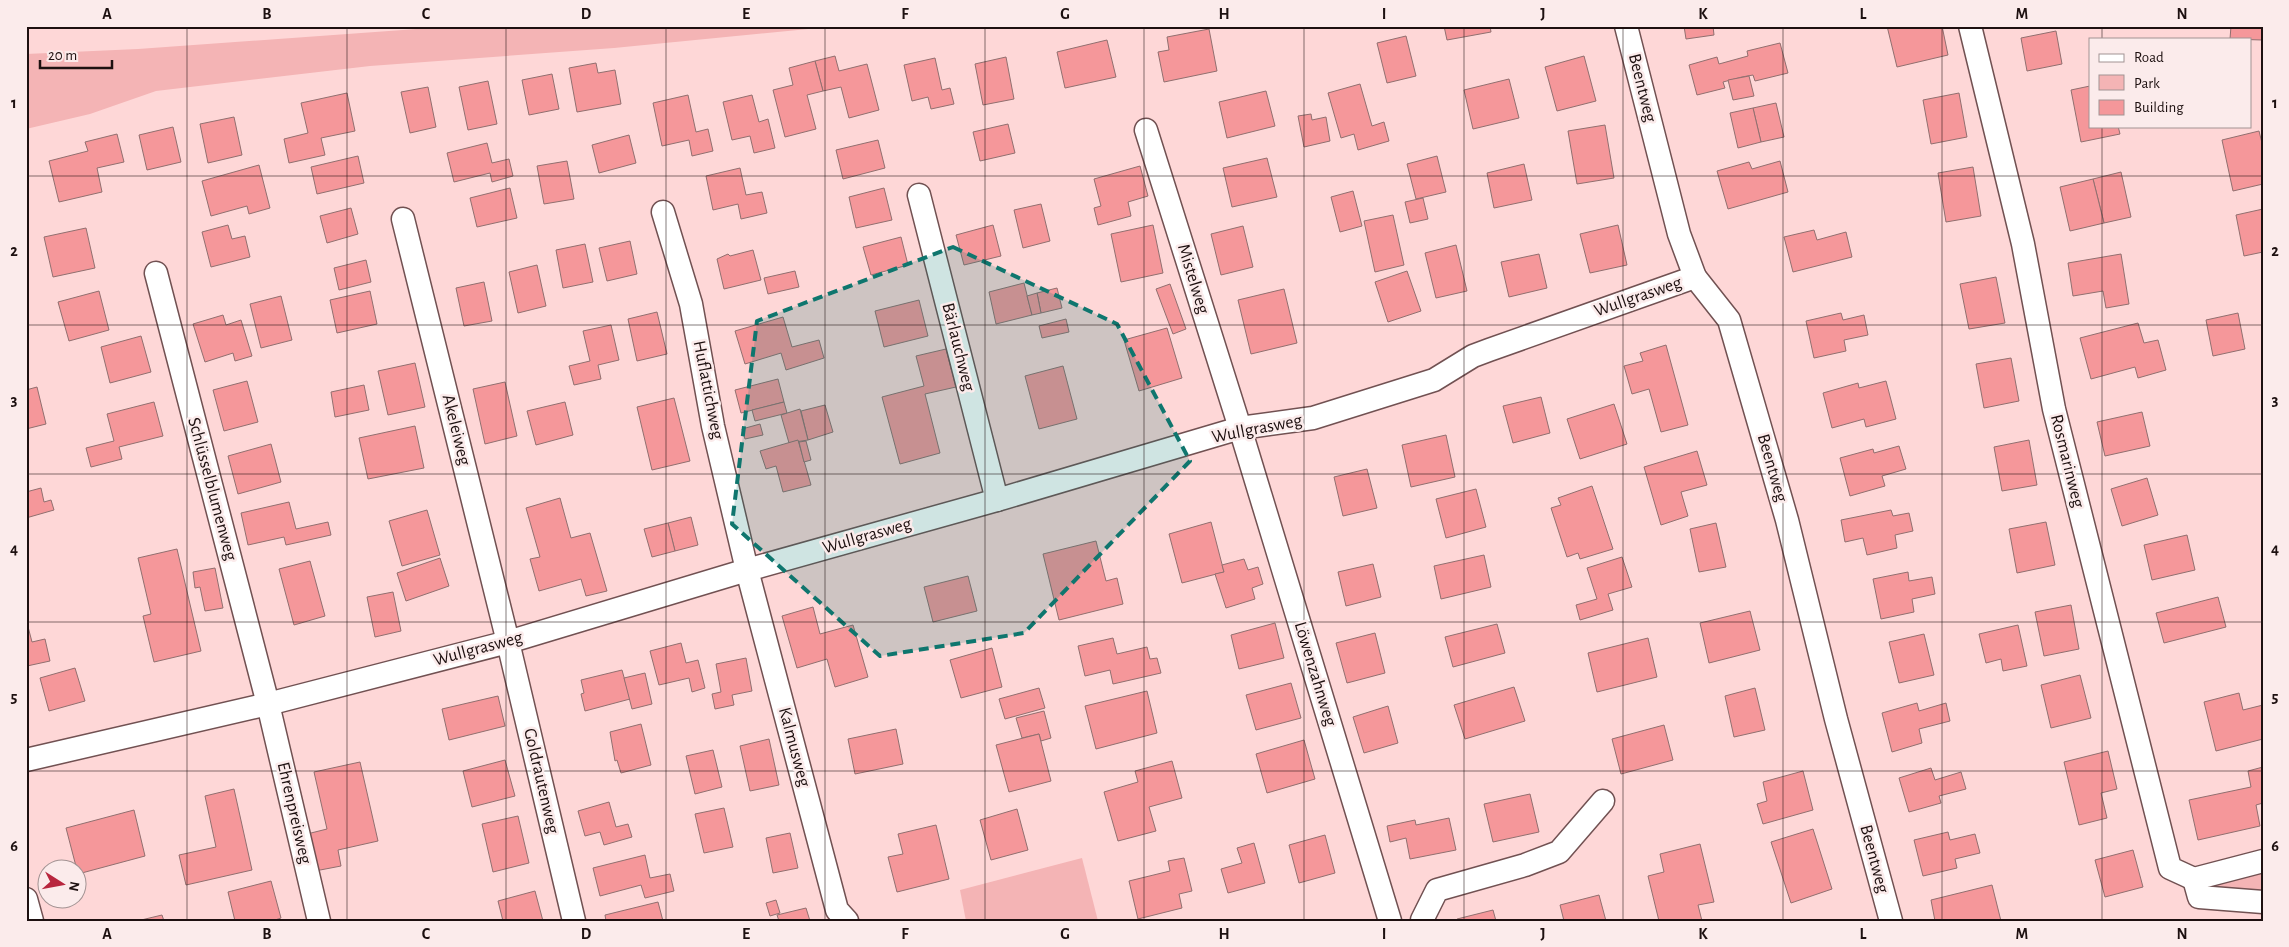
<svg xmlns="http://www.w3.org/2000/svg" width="2289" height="947" viewBox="0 0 2289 947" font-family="'Alegreya Sans',sans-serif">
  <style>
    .green { fill: #f4b4b5 }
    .building { fill: #f5979a; stroke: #916f6f }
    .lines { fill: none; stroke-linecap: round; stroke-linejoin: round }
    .minor-casing { stroke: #715152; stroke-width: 25 }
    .minor { stroke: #fff; stroke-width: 22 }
    .marked { fill: #0f766e; fill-opacity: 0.2; stroke: #0f766e; stroke-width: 4; stroke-dasharray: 10 6; stroke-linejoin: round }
    .grid { fill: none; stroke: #1d1010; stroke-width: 1; stroke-opacity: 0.55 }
    .labels { text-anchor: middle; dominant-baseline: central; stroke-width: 5; stroke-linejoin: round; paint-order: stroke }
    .street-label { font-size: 18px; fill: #1d1010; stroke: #fbebeb }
    .neatline { fill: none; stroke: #1d1010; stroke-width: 2 }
    .grid-label { font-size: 16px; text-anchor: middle; font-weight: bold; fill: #1d1010 }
  </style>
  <rect width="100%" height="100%" fill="#fed7d7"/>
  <!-- green -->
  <g class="green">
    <polygon points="458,26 839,26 614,48 370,66 156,91 90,114 26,129 26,54 138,49"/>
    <polygon points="1082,858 1098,921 966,921 960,890"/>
    <polygon points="2263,861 2263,902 2199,897 2194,879"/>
  </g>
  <!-- building -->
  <g class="building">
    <polygon points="1444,26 1490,26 1491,32 1447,40"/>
    <polygon points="1684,26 1713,26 1714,35 1686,39"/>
    <polygon points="1887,26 1942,26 1948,55 1897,67"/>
    <polygon points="2231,26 2262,26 2262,40 2230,39"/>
    <polygon points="1209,29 1217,71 1164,82 1158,52 1169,50 1167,37"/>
    <polygon points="2056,31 2062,64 2027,71 2021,38"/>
    <polygon points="1406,36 1416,76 1387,83 1377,43"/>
    <polygon points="1107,40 1116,77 1065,88 1057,52"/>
    <polygon points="1780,43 1788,73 1755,81 1753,75 1742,77 1723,82 1725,88 1697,95 1689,65 1717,57 1719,64 1748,56 1747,51"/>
    <polygon points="835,56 839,71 867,64 879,110 849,118 841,87 823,91 815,61"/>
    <polygon points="1584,56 1596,101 1557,111 1545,67"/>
    <polygon points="1006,57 1014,99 983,105 975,64"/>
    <polygon points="935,58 942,90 950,88 954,104 931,109 928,97 912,101 904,65"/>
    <polygon points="815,61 823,91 807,95 816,129 785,137 773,90 793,85 789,68"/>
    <polygon points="596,63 598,73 615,70 621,104 577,112 569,68"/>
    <polygon points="552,74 559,109 529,115 522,80"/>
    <polygon points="1749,76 1754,96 1733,100 1728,80"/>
    <polygon points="1509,79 1519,118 1473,129 1464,90"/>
    <polygon points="488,81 497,124 468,130 459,87"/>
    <polygon points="1360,84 1372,126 1384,122 1389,141 1358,150 1354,134 1341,138 1328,93"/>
    <polygon points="2090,86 2090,126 2118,126 2120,134 2081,142 2071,90"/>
    <polygon points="428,87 436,127 410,133 401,92"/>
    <polygon points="1266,91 1275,126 1227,138 1219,102"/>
    <polygon points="347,93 355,131 321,138 325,155 289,163 284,139 308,133 301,103"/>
    <polygon points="1959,93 1967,137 1931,144 1923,100"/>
    <polygon points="688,95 696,132 708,129 713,151 692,156 689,140 662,146 653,103"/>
    <polygon points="752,95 759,122 768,119 775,148 754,153 750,136 732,140 723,102"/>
    <polygon points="1776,103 1784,137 1761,142 1753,108"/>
    <polygon points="1753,108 1761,142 1738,148 1730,113"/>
    <polygon points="1311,114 1312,120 1326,117 1330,141 1304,147 1298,116"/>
    <polygon points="234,117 242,155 208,163 200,124"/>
    <polygon points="1008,124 1015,153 980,161 973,132"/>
    <polygon points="1605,125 1614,178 1577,184 1568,131"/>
    <polygon points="173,127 181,162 147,170 139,135"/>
    <polygon points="2259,131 2263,147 2263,184 2233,191 2222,140"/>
    <polygon points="117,134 124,162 97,168 102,192 59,202 49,161 88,151 85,142"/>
    <polygon points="629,135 636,163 599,173 592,145"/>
    <polygon points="878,140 885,168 843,179 836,150"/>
    <polygon points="487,143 492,163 509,159 513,176 492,182 490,173 454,182 447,153"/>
    <polygon points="358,156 364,183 317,194 311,167"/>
    <polygon points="1437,156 1446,192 1416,199 1407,164"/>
    <polygon points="1267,158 1277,197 1232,207 1223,168"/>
    <polygon points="567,161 574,199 544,204 537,166"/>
    <polygon points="1780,161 1788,192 1728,209 1717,171 1749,162 1752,169"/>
    <polygon points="1524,164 1532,200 1494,208 1487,173"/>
    <polygon points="259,165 270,208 249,214 247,206 211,216 202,181"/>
    <polygon points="1140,166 1148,196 1128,202 1131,216 1098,225 1094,208 1101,206 1094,179"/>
    <polygon points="1973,167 1981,216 1946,222 1938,173"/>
    <polygon points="740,168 746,195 762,192 767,213 741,219 738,204 713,210 706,176"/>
    <polygon points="2121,172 2131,217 2104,223 2093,179"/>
    <polygon points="2093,179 2104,223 2070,231 2060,187"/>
    <polygon points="510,188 517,218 477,227 470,198"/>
    <polygon points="884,188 892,220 856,228 849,197"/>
    <polygon points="1353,191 1362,226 1340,232 1331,197"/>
    <polygon points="1423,198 1428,219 1410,223 1405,202"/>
    <polygon points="1041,204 1050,241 1023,248 1014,210"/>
    <polygon points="351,208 358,234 327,243 320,216"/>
    <polygon points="2263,209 2263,252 2244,256 2236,215"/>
    <polygon points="1393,215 1404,265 1375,272 1364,221"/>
    <polygon points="228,225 232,239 245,236 250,257 211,267 202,232"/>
    <polygon points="993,225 1001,256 964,265 956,235"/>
    <polygon points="1153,225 1163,273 1121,282 1111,234"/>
    <polygon points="1618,225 1627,265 1590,273 1580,234"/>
    <polygon points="1243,226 1253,267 1221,275 1211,234"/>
    <polygon points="86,228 95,268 53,277 44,237"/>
    <polygon points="1814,230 1817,240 1846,232 1852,257 1793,272 1784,237"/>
    <polygon points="901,237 908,265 871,275 863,247"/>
    <polygon points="630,241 637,274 607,281 599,248"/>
    <polygon points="585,244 593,282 563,288 556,250"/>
    <polygon points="1456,245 1467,291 1436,298 1425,253"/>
    <polygon points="753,250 761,280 724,289 717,259 728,254 730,256"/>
    <polygon points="1539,254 1547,288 1509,297 1501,262"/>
    <polygon points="2121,254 2129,304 2106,308 2103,291 2073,296 2068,263"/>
    <polygon points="366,260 371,282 339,290 334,268"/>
    <polygon points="537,265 546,306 518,313 509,272"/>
    <polygon points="795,271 799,287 768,294 764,278"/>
    <polygon points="1407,271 1421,311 1388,322 1375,282"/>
    <polygon points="1996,277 2005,323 1969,329 1960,284"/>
    <polygon points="484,282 492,321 464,326 456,288"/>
    <polygon points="1024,283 1032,315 996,324 989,292"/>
    <polygon points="1170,284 1186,329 1173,334 1156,289"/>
    <polygon points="1057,288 1062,308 1041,313 1037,293"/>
    <polygon points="1284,289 1297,343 1251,354 1238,300"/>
    <polygon points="99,291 109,330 69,341 58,302"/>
    <polygon points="370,291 377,324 337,333 330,300"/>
    <polygon points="1037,293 1041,313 1032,315 1027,296"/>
    <polygon points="281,296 292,340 261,348 250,304"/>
    <polygon points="919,300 928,336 884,347 875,311"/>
    <polygon points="657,312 667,354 637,361 628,319"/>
    <polygon points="1841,313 1843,320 1864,315 1868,335 1844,340 1846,351 1814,358 1806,321"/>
    <polygon points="2238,313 2245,349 2213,356 2206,320"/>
    <polygon points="223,315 226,325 241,320 252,356 235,361 233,353 205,362 193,324"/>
    <polygon points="783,317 792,347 819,340 824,358 786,370 781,353 745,364 735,331"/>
    <polygon points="1066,319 1069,332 1042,338 1039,326"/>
    <polygon points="2138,323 2144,343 2158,340 2166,370 2138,378 2135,367 2091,379 2080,338"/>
    <polygon points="611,325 619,360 598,365 601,379 574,385 569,366 590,361 583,331"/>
    <polygon points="1167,328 1182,378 1139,391 1124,340"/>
    <polygon points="141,336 151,372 110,383 101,347"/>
    <polygon points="1666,345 1688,425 1661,432 1649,389 1632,394 1624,366 1643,361 1640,353"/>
    <polygon points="946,349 956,387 925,394 940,453 900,464 882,397 924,386 916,356"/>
    <polygon points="2011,358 2019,401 1984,408 1976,364"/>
    <polygon points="415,363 425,407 388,415 378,371"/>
    <polygon points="1063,366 1077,419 1039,429 1025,376"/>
    <polygon points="778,379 784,402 741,413 735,390"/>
    <polygon points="247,381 258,422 224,431 213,390"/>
    <polygon points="1886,381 1896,419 1866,427 1864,419 1832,428 1823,393 1858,383 1859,388"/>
    <polygon points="505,382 517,436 485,444 473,389"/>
    <polygon points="364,385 369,410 335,417 331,392"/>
    <polygon points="37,387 46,424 26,429 26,390"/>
    <polygon points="1541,397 1550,433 1513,443 1503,406"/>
    <polygon points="674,398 690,461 652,470 637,407"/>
    <polygon points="154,402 163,436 119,447 122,459 91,467 86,448 114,441 107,414"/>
    <polygon points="565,402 573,435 536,445 527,411"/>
    <polygon points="784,402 787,413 755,421 752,410"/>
    <polygon points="1614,404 1627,444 1580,459 1567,419"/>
    <polygon points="825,405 833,432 808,440 801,411"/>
    <polygon points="800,409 808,440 789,443 781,415"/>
    <polygon points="2142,412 2150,446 2105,456 2097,422"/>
    <polygon points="760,424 763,435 745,439 742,429"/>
    <polygon points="415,426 424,468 368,479 359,438"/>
    <polygon points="1446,435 1455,477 1411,487 1402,445"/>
    <polygon points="798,440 811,485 783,492 776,466 766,469 760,451"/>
    <polygon points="2029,440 2037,485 2002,491 1994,447"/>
    <polygon points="806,441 811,460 804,462 799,442"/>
    <polygon points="271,444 281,482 238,494 228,456"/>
    <polygon points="1899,446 1906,469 1882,476 1885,486 1850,496 1840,458 1873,449 1874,453"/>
    <polygon points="1697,451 1707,485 1681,492 1688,516 1661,525 1644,467"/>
    <polygon points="1367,469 1377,508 1343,516 1334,477"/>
    <polygon points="2147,478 2158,515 2122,526 2111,489"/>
    <polygon points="1592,486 1613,549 1580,559 1578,553 1567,557 1551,508 1561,505 1558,498"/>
    <polygon points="41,488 44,502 51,500 54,510 26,518 26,492"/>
    <polygon points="1476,489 1486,527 1446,538 1436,499"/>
    <polygon points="560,498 571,538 590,533 607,591 586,596 581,579 539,591 530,559 540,557 526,508"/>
    <polygon points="289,502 296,529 328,522 331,535 286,545 284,537 248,545 241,513"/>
    <polygon points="427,510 440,555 402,566 389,521"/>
    <polygon points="1891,510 1893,516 1909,513 1913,531 1895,535 1897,548 1867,555 1863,538 1845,542 1841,520"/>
    <polygon points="691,517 698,545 675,551 668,523"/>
    <polygon points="1211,522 1224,572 1182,583 1169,534"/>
    <polygon points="2046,522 2055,565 2017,573 2009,529"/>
    <polygon points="668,523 675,551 652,557 644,529"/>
    <polygon points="1716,523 1726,567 1699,572 1690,529"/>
    <polygon points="2187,535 2195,570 2152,580 2144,545"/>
    <polygon points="1096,541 1106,581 1117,578 1123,604 1059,620 1043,554"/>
    <polygon points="177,549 201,651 154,662 143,616 151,614 138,558"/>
    <polygon points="1484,555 1491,587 1441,599 1434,566"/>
    <polygon points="1622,557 1632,587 1608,594 1613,610 1580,620 1576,605 1597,599 1587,568"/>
    <polygon points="440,558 449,586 406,601 397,573"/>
    <polygon points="1244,559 1248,570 1258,567 1263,584 1252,588 1255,599 1226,608 1215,574 1224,572 1222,565"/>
    <polygon points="310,561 325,616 294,625 279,569"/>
    <polygon points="1373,564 1381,597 1346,606 1338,572"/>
    <polygon points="215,568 223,608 205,611 200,587 195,588 193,572"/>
    <polygon points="1908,572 1909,581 1932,577 1935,594 1912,599 1914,612 1881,619 1873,579"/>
    <polygon points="968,576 977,611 933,622 924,587"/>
    <polygon points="393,592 401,631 375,637 367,597"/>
    <polygon points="2218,597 2226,627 2164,643 2156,613"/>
    <polygon points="2071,605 2079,649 2044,656 2035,612"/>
    <polygon points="813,607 820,634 853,625 868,677 835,687 827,659 797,668 782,616"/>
    <polygon points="1750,611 1760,650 1709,663 1700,623"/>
    <polygon points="26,619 32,642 45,639 50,661 27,666"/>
    <polygon points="1275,623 1284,658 1239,669 1231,635"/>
    <polygon points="1497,624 1505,653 1453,667 1445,637"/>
    <polygon points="2018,625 2027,666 2003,671 2001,659 1986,663 1979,634"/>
    <polygon points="1375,633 1385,673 1347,683 1336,643"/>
    <polygon points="1924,634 1934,675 1899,683 1889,642"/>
    <polygon points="1113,638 1117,654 1147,647 1150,659 1157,658 1161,673 1113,684 1110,670 1085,676 1078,646"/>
    <polygon points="1648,638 1657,677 1597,692 1588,653"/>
    <polygon points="681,643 686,663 698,660 705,688 692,692 689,678 659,685 650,651"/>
    <polygon points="992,648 1002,687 961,698 950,660"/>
    <polygon points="746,658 752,691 732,695 734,705 715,709 712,694 721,692 716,664"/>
    <polygon points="75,668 85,701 49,711 40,678"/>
    <polygon points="622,670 630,699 585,711 581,694 584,693 581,680"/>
    <polygon points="645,673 652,704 632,709 624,678"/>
    <polygon points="2080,675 2091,718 2051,728 2041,685"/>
    <polygon points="1291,683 1301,718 1256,730 1246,695"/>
    <polygon points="1514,687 1525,721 1465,739 1454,705"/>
    <polygon points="1039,688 1045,708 1005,719 999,699"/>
    <polygon points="1755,688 1765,730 1734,737 1725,696"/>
    <polygon points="1147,691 1157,733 1096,749 1085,706"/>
    <polygon points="2239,693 2243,710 2263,705 2263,739 2216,751 2204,702"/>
    <polygon points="498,696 505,726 449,740 442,709"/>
    <polygon points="1917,703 1919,711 1946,703 1950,721 1919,729 1922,743 1892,752 1882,713"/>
    <polygon points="1388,706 1398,743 1364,753 1353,717"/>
    <polygon points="1044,711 1051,738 1041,741 1039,734 1022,738 1016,718"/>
    <polygon points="641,724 651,765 621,773 617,760 615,761 610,732"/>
    <polygon points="1664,725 1673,760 1621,774 1612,739"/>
    <polygon points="896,729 903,764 855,774 848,739"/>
    <polygon points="1039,734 1051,781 1009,792 996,745"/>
    <polygon points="769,739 779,785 750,791 740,746"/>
    <polygon points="1304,740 1315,779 1267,793 1256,754"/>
    <polygon points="713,750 722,787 695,794 686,756"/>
    <polygon points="2108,751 2117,789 2101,793 2107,818 2079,825 2064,762"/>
    <polygon points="505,760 515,796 472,807 463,771"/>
    <polygon points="1172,761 1182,798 1149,807 1156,831 1118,841 1104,792 1138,782 1135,771"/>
    <polygon points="360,762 378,841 338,850 341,866 315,871 307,834 327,829 314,772"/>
    <polygon points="2263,767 2263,803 2256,805 2260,826 2198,840 2189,800 2251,787 2248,771"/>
    <polygon points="1931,768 1935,780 1961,772 1966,789 1939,796 1941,803 1909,812 1899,778"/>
    <polygon points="1803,771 1813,810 1763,824 1757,804 1767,801 1763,782"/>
    <polygon points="234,789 252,870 186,885 179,855 216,847 205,796"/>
    <polygon points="1530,794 1539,832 1493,842 1484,804"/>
    <polygon points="609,802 616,827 628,824 632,837 604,845 600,832 585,836 578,811"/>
    <polygon points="724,808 733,847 704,853 695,814"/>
    <polygon points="1017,809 1028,850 991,860 980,820"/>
    <polygon points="134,810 145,856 78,874 66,828"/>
    <polygon points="518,816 529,863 493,872 482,824"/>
    <polygon points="1449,818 1456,850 1410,859 1406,838 1390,842 1387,826 1415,820 1416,825"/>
    <polygon points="936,825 949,879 897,892 888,857 903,854 898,834"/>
    <polygon points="1813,829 1832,889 1791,903 1771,842"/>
    <polygon points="1948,832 1950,840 1975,834 1980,853 1955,859 1957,868 1923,876 1914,840"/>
    <polygon points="790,833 798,868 773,873 766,838"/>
    <polygon points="1325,835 1335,873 1299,883 1289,845"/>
    <polygon points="1254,843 1265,883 1228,893 1221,869 1242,863 1237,848"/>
    <polygon points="1700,844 1714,902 1698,905 1702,921 1659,921 1648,876 1664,872 1660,854"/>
    <polygon points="2133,850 2143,887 2105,897 2095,860"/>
    <polygon points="645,855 650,878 670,874 674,891 645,898 641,885 600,896 593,868"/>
    <polygon points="1184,858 1192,891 1179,894 1182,908 1138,919 1129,881 1170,871 1168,861"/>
    <polygon points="271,881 281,918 272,921 235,921 228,892"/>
    <polygon points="1992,885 2001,921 1935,921 1931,900"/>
    <polygon points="535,891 543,921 503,921 498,901"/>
    <polygon points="1599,895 1606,921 1564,921 1560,905"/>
    <polygon points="776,900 780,913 770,916 766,903"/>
    <polygon points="658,902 663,921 606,921 605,915"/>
    <polygon points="806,908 810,921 779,921 777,915"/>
    <polygon points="1493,910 1496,921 1458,921 1457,919"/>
    <polygon points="162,915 164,921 137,921"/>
  </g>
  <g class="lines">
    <!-- minor casing -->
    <g class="minor-casing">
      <g id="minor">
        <polyline points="1626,26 1679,234 1695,277 1729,320 1787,520 1836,719 1891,921"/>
        <polyline points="1970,26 2023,244 2054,409 2170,868 2194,879 2263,861"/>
        <polyline points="1146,130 1240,428 1390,921"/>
        <polyline points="919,195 997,500"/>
        <polyline points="663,212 691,304 713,426 747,570 837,910 847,921"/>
        <polyline points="403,219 508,642 574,921"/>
        <polyline points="156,273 268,704 319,921"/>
        <polyline points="26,760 268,704 508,642 747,570 997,500 1240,428 1313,418 1434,380 1473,356 1489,350 1695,277"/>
        <polyline points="2194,879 2199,897 2263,902"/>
        <polyline points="26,899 32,921"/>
        <polyline points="1422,920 1437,890 1525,865 1559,852 1603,801"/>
      </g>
    </g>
    <!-- minor -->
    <use href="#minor" class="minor"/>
  </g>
  <!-- marked area -->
  <path class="marked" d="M 953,247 L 1117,324 L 1190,461 L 1024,633 L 880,656 L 732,524 L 757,321 Z"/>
  <!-- grid -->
  <path class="grid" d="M 187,26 L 187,921M 347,26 L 347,921M 506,26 L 506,921M 666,26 L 666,921M 825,26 L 825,921M 985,26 L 985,921M 1144,26 L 1144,921M 1304,26 L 1304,921M 1464,26 L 1464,921M 1623,26 L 1623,921M 1783,26 L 1783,921M 1942,26 L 1942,921M 2102,26 L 2102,39M 2102,126 L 2102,921M 26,176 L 2263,176M 26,325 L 2263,325M 26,474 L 2263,474M 26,622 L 2263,622M 26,771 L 2263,771"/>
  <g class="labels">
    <!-- street labels -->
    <g class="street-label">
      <text transform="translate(1642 88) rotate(76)">Beentweg</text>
      <text transform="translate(1193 279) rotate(73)">Mistelweg</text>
      <text transform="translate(1638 297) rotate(-19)">Wullgrasweg</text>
      <text transform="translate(958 347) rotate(76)">Bärlauchweg</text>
      <text transform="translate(708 390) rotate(79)">Huflattichweg</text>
      <text transform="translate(1257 429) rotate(-11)">Wullgrasweg</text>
      <text transform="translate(456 430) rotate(76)">Akeleiweg</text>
      <text transform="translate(2067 461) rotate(76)">Rosmarinweg</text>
      <text transform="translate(1772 468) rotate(74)">Beentweg</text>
      <text transform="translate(212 489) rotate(75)">Schlüsselblumenweg</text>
      <text transform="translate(867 536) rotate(-16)">Wullgrasweg</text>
      <text transform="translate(478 649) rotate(-15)">Wullgrasweg</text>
      <text transform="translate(1315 674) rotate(73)">Löwenzahnweg</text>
      <text transform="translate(794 747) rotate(75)">Kalmusweg</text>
      <text transform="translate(541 781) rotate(77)">Goldrautenweg</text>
      <text transform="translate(294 813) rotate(77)">Ehrenpreisweg</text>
      <text transform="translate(1874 859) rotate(75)">Beentweg</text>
    </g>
  </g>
  <!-- border -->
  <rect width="2289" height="947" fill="none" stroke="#fbebeb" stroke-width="55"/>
  <!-- legend -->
  <rect x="2089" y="38" width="162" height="90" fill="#fbebeb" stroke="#a29393"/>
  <rect x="2099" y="54" width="25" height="8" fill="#ffffff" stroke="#a29393"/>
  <text x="2134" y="62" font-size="15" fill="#1d1010">Road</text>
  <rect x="2099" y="75" width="25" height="15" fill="#f4b4b5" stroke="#a29393"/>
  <text x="2134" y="88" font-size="15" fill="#1d1010">Park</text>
  <rect x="2099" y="100" width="25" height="15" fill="#f5979a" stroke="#a29393"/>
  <text x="2134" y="112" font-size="15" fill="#1d1010">Building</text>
  <!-- north arrow -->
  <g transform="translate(62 884) rotate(101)"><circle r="24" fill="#fbebeb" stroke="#a29393"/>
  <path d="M0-4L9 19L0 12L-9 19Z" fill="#b8263e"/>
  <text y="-8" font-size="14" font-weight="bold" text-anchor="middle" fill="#1d1010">N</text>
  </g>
  <!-- scale -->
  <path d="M40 60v8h72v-8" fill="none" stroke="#1d1010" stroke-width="2.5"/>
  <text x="48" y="60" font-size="15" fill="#1d1010" stroke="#fbebeb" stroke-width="4" paint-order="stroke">20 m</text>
  <rect x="28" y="28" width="2234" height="892" class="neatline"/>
  <g class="grid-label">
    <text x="107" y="19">A</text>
    <text x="267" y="19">B</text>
    <text x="426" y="19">C</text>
    <text x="586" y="19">D</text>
    <text x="746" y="19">E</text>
    <text x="905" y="19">F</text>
    <text x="1065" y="19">G</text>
    <text x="1224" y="19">H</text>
    <text x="1384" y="19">I</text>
    <text x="1543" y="19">J</text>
    <text x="1703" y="19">K</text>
    <text x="1863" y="19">L</text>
    <text x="2022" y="19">M</text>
    <text x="2182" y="19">N</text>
    <text x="14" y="108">1</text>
    <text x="2275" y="108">1</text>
    <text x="14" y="256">2</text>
    <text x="2275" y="256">2</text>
    <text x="14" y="405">3</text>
    <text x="2275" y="405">3</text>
    <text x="14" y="554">4</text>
    <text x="2275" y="554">4</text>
    <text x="14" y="702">5</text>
    <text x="2275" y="702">5</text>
    <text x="14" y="851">6</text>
    <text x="2275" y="851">6</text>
    <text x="107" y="939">A</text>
    <text x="267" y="939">B</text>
    <text x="426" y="939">C</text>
    <text x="586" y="939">D</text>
    <text x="746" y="939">E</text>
    <text x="905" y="939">F</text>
    <text x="1065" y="939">G</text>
    <text x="1224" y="939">H</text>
    <text x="1384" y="939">I</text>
    <text x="1543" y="939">J</text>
    <text x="1703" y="939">K</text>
    <text x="1863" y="939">L</text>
    <text x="2022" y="939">M</text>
    <text x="2182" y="939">N</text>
  </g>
</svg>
